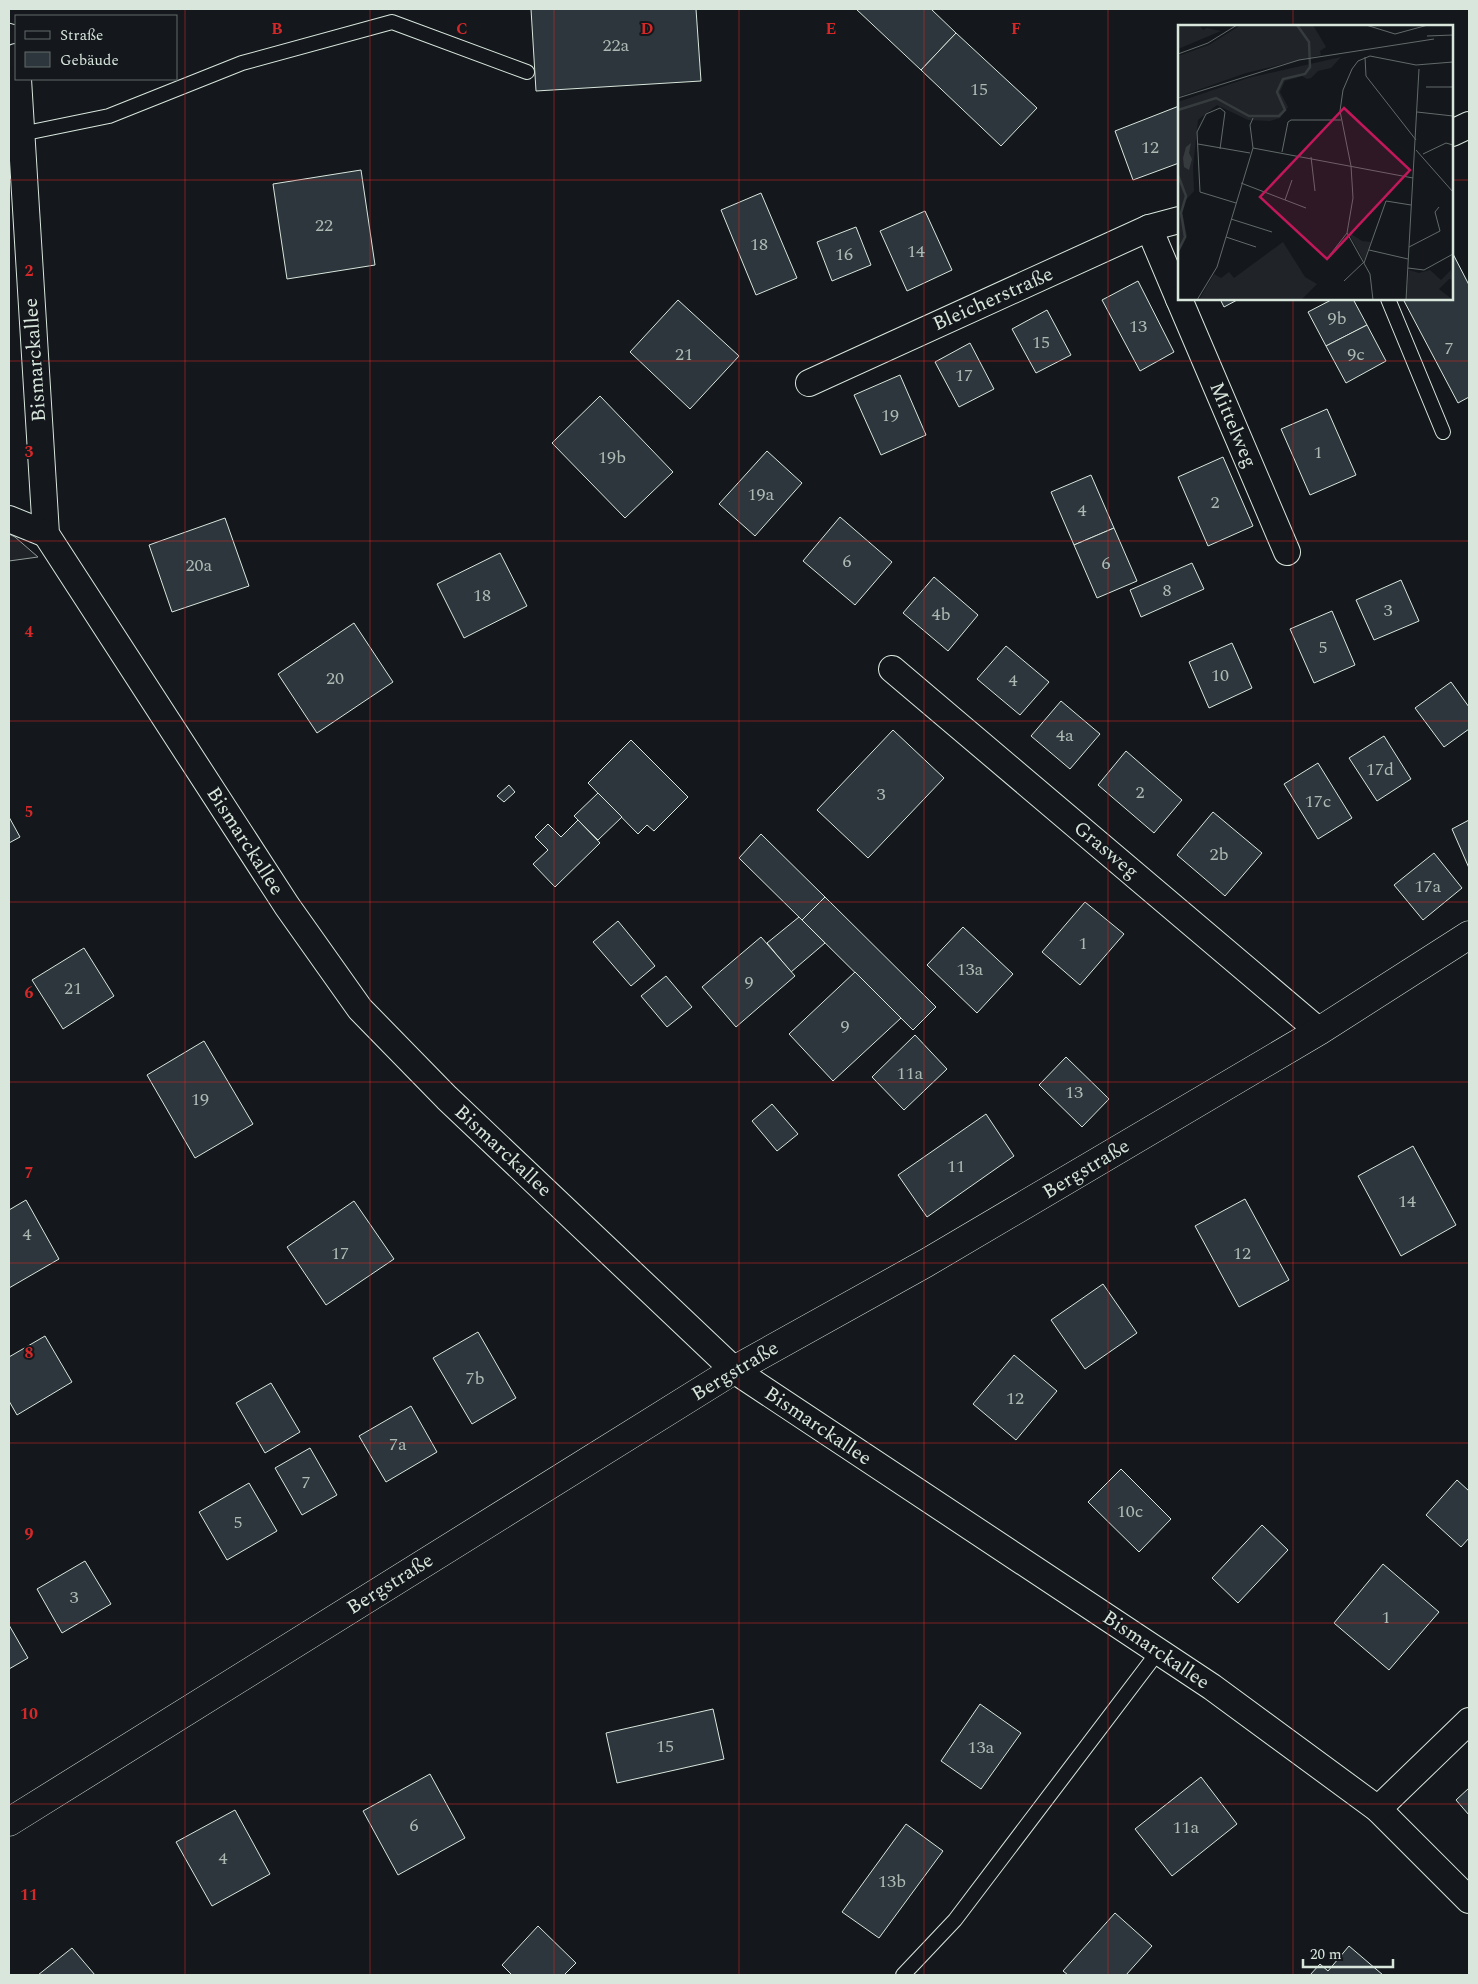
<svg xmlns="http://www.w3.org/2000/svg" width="1478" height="1984" viewBox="0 0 1478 1984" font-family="Spectral,serif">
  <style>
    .green { fill: #202428; stroke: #939e99 }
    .building { fill: #2c363c; stroke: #d8e6dc }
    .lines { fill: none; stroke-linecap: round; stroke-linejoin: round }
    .service-casing { stroke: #d8e6dc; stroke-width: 16 }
    .minor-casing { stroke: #d8e6dc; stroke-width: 28 }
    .tertiary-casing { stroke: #d8e6dc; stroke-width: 29 }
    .service { stroke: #14181c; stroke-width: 14 }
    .minor { stroke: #14181c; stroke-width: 26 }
    .tertiary { stroke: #14181c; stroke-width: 28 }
    .fence { stroke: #d8e6dc; stroke-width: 1; stroke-dasharray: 6 2.5; stroke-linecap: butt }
    .grid { fill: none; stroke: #d62828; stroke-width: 1; stroke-opacity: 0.55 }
    .labels { text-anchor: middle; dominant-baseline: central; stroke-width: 4; stroke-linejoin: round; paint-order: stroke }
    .number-label { font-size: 18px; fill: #adbab4 }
    .street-label { font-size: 20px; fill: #d8e6dc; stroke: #14181c }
    .inset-river { fill: none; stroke: #363b3e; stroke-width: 2.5 }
    .inset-road { fill: none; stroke: #626a69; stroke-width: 1 }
    .view { fill: #c2185b; fill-opacity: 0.15; stroke: #c2185b; stroke-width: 2.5 }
    .inset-edge { fill: none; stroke: #d8e6dc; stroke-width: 2.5 }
    .grid-label { font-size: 16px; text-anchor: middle; font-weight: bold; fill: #d62828; stroke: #14181c; stroke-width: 4; stroke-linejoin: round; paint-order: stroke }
  </style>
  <rect width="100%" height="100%" fill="#14181c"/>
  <!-- green -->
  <polygon class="green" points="9,534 15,537 38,557 9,561"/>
  <!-- building -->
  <g class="building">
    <polygon points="531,9 696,9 701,81 536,91"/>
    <polygon points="856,9 931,9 956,33 921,70"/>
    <polygon points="956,33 1037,108 1001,146 921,70"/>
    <polygon points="1179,106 1179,163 1133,180 1115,131"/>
    <polygon points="361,170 375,265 287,279 273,184"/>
    <polygon points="761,193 797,278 756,295 721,210"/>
    <polygon points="925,211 952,270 907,291 880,231"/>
    <polygon points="856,227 871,265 832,281 817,242"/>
    <polygon points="1452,252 1469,285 1469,397 1458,403 1403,299 1452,299"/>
    <polygon points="1138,281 1174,352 1140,371 1102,300"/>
    <polygon points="1220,299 1239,299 1224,307"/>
    <polygon points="1333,299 1353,299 1367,325 1326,346 1308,312"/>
    <polygon points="678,300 739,356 690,409 630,352"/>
    <polygon points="1047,310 1071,355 1036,373 1012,329"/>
    <polygon points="1367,325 1386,361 1346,383 1326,346"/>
    <polygon points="970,343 994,389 959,407 935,362"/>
    <polygon points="900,375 926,435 881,455 854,395"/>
    <polygon points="600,396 673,472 625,518 552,443"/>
    <polygon points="1327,409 1356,475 1310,495 1281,429"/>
    <polygon points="767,451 802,483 755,536 719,504"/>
    <polygon points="1223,457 1253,526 1208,546 1178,477"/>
    <polygon points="1091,475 1114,528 1074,545 1051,492"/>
    <polygon points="840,517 892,562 855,605 803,561"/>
    <polygon points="225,518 249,586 172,612 149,545"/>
    <polygon points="1114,528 1137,581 1097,598 1074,545"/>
    <polygon points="500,553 527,606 464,638 437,584"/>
    <polygon points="1192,563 1204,589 1141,617 1130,590"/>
    <polygon points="934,577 978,615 948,651 903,613"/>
    <polygon points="1401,580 1419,621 1374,640 1356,600"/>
    <polygon points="1332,611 1355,665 1314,683 1290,629"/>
    <polygon points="354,623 393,682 317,733 278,674"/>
    <polygon points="1232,643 1252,688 1209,708 1189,662"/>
    <polygon points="1006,646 1049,682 1020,715 977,679"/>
    <polygon points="1451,682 1469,707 1469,729 1444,747 1415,708"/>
    <polygon points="1061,701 1100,734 1070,769 1031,736"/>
    <polygon points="893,730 944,778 868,858 817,810"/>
    <polygon points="1384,736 1411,779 1377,801 1349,758"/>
    <polygon points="631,740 688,797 654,831 647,825 638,834 588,783"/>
    <polygon points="1126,751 1182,800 1154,833 1098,785"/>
    <polygon points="1318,763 1352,818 1318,839 1284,784"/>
    <polygon points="509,785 515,792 504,802 497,796"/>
    <polygon points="598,793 622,817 598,840 574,816"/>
    <polygon points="1213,812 1262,853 1225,896 1177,855"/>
    <polygon points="9,817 20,837 9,843"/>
    <polygon points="578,820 600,843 555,887 533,864 548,850 535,837 548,824 561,837"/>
    <polygon points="1469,820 1469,868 1452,829"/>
    <polygon points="761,834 825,897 802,920 739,858"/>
    <polygon points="1434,853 1462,888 1423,920 1394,885"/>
    <polygon points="825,897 936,1007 913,1030 802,920"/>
    <polygon points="1085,902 1124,934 1080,985 1042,952"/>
    <polygon points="799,917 825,943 791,972 767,943"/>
    <polygon points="618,921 655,966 631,986 593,942"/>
    <polygon points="963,927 1013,974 977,1013 927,965"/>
    <polygon points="761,937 795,976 736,1027 702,987"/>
    <polygon points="84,948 114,996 63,1029 32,980"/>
    <polygon points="855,972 901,1018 833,1081 789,1034"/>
    <polygon points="666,976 692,1007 667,1027 641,996"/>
    <polygon points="915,1035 947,1069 904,1110 872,1077"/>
    <polygon points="204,1041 253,1124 195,1158 147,1075"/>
    <polygon points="1066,1057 1109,1099 1082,1127 1039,1085"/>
    <polygon points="772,1104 798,1134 777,1151 752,1121"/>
    <polygon points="986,1114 1014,1156 927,1217 898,1175"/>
    <polygon points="1413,1146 1456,1225 1401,1256 1358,1176"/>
    <polygon points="1245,1199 1289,1280 1239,1307 1195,1226"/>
    <polygon points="26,1200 59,1259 9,1288 9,1210"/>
    <polygon points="354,1201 394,1259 326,1305 287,1247"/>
    <polygon points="1103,1284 1137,1333 1085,1369 1051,1320"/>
    <polygon points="478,1332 516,1398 472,1424 433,1358"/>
    <polygon points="45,1336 72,1382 17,1415 9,1401 9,1357"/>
    <polygon points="1014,1355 1057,1391 1016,1440 973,1404"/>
    <polygon points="271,1383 300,1432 265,1453 236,1403"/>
    <polygon points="411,1406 437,1452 386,1482 359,1436"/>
    <polygon points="310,1448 337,1495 302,1515 275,1468"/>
    <polygon points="1121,1469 1171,1519 1139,1552 1088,1502"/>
    <polygon points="1457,1480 1469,1491 1469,1538 1461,1547 1426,1515"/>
    <polygon points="249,1483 277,1531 227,1560 199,1512"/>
    <polygon points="1262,1525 1288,1550 1238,1603 1212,1578"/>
    <polygon points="85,1561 111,1604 62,1633 37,1589"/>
    <polygon points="1383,1564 1439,1612 1389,1670 1334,1623"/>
    <polygon points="9,1625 28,1658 9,1669"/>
    <polygon points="980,1704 1021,1733 981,1789 941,1761"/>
    <polygon points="713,1709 724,1759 617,1783 606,1733"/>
    <polygon points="430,1774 465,1838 398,1875 363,1811"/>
    <polygon points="1201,1777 1237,1824 1172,1876 1135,1829"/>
    <polygon points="1469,1788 1469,1815 1456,1800"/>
    <polygon points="235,1810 270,1874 212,1906 176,1842"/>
    <polygon points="906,1824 943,1851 879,1938 842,1912"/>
    <polygon points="1115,1913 1152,1946 1126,1975 1068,1975 1063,1971"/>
    <polygon points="538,1926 576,1963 564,1975 512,1975 502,1965"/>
    <polygon points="1349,1946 1383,1975 1310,1975 1320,1964 1328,1971"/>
    <polygon points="72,1948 95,1975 38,1975"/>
  </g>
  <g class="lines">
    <!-- service casing -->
    <g class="service-casing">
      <g id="service">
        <polyline points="21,134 109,116 242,63 392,22 527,72"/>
        <polyline points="1388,299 1443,432"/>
        <polyline points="903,1975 955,1920 1158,1652"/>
      </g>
    </g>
    <!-- minor casing -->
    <g class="minor-casing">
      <g id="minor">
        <polyline points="16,57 16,58"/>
        <polyline points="18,79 46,534 287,906 360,1009 447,1098 734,1370 1212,1687 1378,1809 1469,1900"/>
        <polyline points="1452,133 1469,125"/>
        <polyline points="1149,228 1179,299"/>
        <polyline points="1179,299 1287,552"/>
        <polyline points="809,383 1149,228 1179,220"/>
        <polyline points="9,519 46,534"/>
        <polyline points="892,669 1319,1031"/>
        <polyline points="1378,1809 1469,1721"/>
      </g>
    </g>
    <!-- tertiary casing -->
    <g class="tertiary-casing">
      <polyline id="tertiary" points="9,1822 734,1370 926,1263 1319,1031 1469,935"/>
    </g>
    <!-- service -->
    <use href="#service" class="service"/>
    <!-- minor -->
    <use href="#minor" class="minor"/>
    <!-- tertiary -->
    <use href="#tertiary" class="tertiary"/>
    <!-- fence -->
    <polyline class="fence" points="9,23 16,25"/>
  </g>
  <!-- grid -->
  <path class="grid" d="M 185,9 L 185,1975M 370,9 L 370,1975M 554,9 L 554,1975M 739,9 L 739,1975M 924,9 L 924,1975M 1108,9 L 1108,1975M 1293,9 L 1293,26M 9,180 L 1179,180M 1452,180 L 1469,180M 1293,299 L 1293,1975M 9,361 L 1469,361M 9,541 L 1469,541M 9,721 L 1469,721M 9,902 L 1469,902M 9,1082 L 1469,1082M 9,1263 L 1469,1263M 9,1443 L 1469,1443M 9,1623 L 1469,1623M 9,1804 L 1469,1804"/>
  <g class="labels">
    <!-- number labels -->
    <g class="number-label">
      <text x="616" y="45">22a</text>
      <text x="979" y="89">15</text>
      <text x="1150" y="147">12</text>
      <text x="324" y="225">22</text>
      <text x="759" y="244">18</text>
      <text x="916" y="251">14</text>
      <text x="844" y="254">16</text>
      <text x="1337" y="318">9b</text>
      <text x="1138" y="326">13</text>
      <text x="1041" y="342">15</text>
      <text x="1449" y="348">7</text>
      <text x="684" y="354">21</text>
      <text x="1356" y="354">9c</text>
      <text x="964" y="375">17</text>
      <text x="890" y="415">19</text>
      <text x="1318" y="452">1</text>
      <text x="612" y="457">19b</text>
      <text x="761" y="494">19a</text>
      <text x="1215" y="502">2</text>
      <text x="1082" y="510">4</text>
      <text x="847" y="561">6</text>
      <text x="1106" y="563">6</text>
      <text x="199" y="565">20a</text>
      <text x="1167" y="590">8</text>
      <text x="482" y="595">18</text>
      <text x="1388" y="610">3</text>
      <text x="941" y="614">4b</text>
      <text x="1323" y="647">5</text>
      <text x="1220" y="675">10</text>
      <text x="335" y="678">20</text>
      <text x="1013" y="680">4</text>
      <text x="1065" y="735">4a</text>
      <text x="1380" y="769">17d</text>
      <text x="1140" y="792">2</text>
      <text x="881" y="794">3</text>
      <text x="1318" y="801">17c</text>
      <text x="1219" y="854">2b</text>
      <text x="1428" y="886">17a</text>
      <text x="1083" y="943">1</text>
      <text x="970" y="969">13a</text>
      <text x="749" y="982">9</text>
      <text x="73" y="988">21</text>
      <text x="845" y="1026">9</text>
      <text x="910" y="1073">11a</text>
      <text x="1074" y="1092">13</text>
      <text x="200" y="1099">19</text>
      <text x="956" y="1166">11</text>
      <text x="1407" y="1201">14</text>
      <text x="27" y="1234">4</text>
      <text x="340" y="1253">17</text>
      <text x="1242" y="1253">12</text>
      <text x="475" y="1378">7b</text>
      <text x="1015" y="1398">12</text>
      <text x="398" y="1444">7a</text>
      <text x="306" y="1482">7</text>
      <text x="1130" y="1511">10c</text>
      <text x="238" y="1522">5</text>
      <text x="74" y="1597">3</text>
      <text x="1386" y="1617">1</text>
      <text x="665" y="1746">15</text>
      <text x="981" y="1747">13a</text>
      <text x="414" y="1825">6</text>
      <text x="1186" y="1827">11a</text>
      <text x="223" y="1858">4</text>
      <text x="892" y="1881">13b</text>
    </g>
    <!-- street labels -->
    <g class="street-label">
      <text transform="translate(993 299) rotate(-24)">Bleicherstraße</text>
      <text transform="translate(35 360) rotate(-94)">Bismarckallee</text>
      <text transform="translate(1233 425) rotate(67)">Mittelweg</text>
      <text transform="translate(245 841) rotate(57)">Bismarckallee</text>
      <text transform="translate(1106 850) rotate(40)">Grasweg</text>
      <text transform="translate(503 1151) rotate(43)">Bismarckallee</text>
      <text transform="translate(1086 1169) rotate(-31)">Bergstraße</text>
      <text transform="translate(735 1371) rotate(-31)">Bergstraße</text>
      <text transform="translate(818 1426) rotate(34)">Bismarckallee</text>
      <text transform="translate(390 1584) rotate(-32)">Bergstraße</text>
      <text transform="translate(1156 1650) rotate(34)">Bismarckallee</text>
    </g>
  </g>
  <!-- overview -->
  <g transform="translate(1178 25)">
    <rect width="275" height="275" fill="#14181c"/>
    <path d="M 0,0 L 21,0 L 25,5 L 29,3 L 43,6 L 0,24 ZM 63,0 L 135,0 L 148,22 L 142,26 L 143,30 L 68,48 L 0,72 L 0,31 L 31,20 ZM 163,32 L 153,43 L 140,46 L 133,53 L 129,54 L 124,51 L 107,56 L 102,67 L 110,82 L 102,93 L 92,96 L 70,95 L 39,80 L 20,95 L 15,142 L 16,166 L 7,176 L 4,187 L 9,211 L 0,229 L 0,77 L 70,53 ZM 170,207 L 184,216 L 193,217 L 186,236 ZM 105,217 L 127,252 L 139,259 L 123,275 L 21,275 L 36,249 L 43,253 L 51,247 L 56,253 ZM 231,245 L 241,248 L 252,245 L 263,255 L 273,245 L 275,255 L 271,254 L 261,264 L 275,275 L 228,275 Z" fill="#202428"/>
    <path d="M 13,118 L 11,128 L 14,134 L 11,145 L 6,142 L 5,133 L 8,122 Z" fill="#363b3e"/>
    <path class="inset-river" d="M 0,85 L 38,73 L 71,91 L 101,91 L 107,85 L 99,67 L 105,54 L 127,49 L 132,42 L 131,17 L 119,0M 0,150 L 8,171 L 3,188 L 7,212 L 0,226"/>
    <path class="inset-road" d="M 188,0 L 217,9 L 250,0M 249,11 L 275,10M 0,29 L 30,18 L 59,0M 187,32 L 188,51 L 238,115M 248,62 L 275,62M 0,73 L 121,35 L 256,14M 239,87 L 275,91M 20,119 L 72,128M 75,123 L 235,153M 42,124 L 47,87 L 42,83 L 28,89 L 19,107 L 22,167 L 58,178M 238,125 L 275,167M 104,127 L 110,97 L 113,95 L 163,95M 245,129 L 268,118 L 275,120M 133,132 L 137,166M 63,158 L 128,183M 107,175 L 114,155M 53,194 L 94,207M 169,208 L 192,249 L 195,275M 48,212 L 78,222M 231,222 L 262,206 L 257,187 L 261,182M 191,225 L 230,234M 151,231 L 169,208 L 175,173 L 173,141 L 162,86 L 165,65 L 174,44 L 180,36 L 192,31 L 238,40 L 275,37M 186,238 L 208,176 L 233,180M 230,243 L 246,245 L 275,229M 166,256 L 186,237M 19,275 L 39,242 L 75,123 L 72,100 L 75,93M 228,275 L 241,44"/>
    <path class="view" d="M 166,83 L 232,145 L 149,234 L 82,172 Z"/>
    <rect width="275" height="275" class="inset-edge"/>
  </g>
  <g class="grid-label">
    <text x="277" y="34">B</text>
    <text x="462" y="34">C</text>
    <text x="647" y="34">D</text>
    <text x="831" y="34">E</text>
    <text x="1016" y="34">F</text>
    <text x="29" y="276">2</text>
    <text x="29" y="457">3</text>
    <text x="29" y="637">4</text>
    <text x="29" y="817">5</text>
    <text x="29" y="998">6</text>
    <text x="29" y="1178">7</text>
    <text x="29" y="1358">8</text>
    <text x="29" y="1539">9</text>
    <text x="29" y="1719">10</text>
    <text x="29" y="1900">11</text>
  </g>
  <!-- border -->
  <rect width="1478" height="1984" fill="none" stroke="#d8e6dc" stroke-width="20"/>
  <!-- legend -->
  <rect x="15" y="15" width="162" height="65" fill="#14181c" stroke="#626a69"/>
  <rect x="25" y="31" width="25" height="8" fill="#14181c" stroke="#626a69"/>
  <text x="60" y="40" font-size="15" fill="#d8e6dc">Straße</text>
  <rect x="25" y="52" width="25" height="15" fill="#2c363c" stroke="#626a69"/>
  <text x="60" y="65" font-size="15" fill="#d8e6dc">Gebäude</text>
  <!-- scale -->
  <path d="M1303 1959v8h90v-8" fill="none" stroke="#d8e6dc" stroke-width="2.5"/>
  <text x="1310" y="1959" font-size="15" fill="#d8e6dc" stroke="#14181c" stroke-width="4" paint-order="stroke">20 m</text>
</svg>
